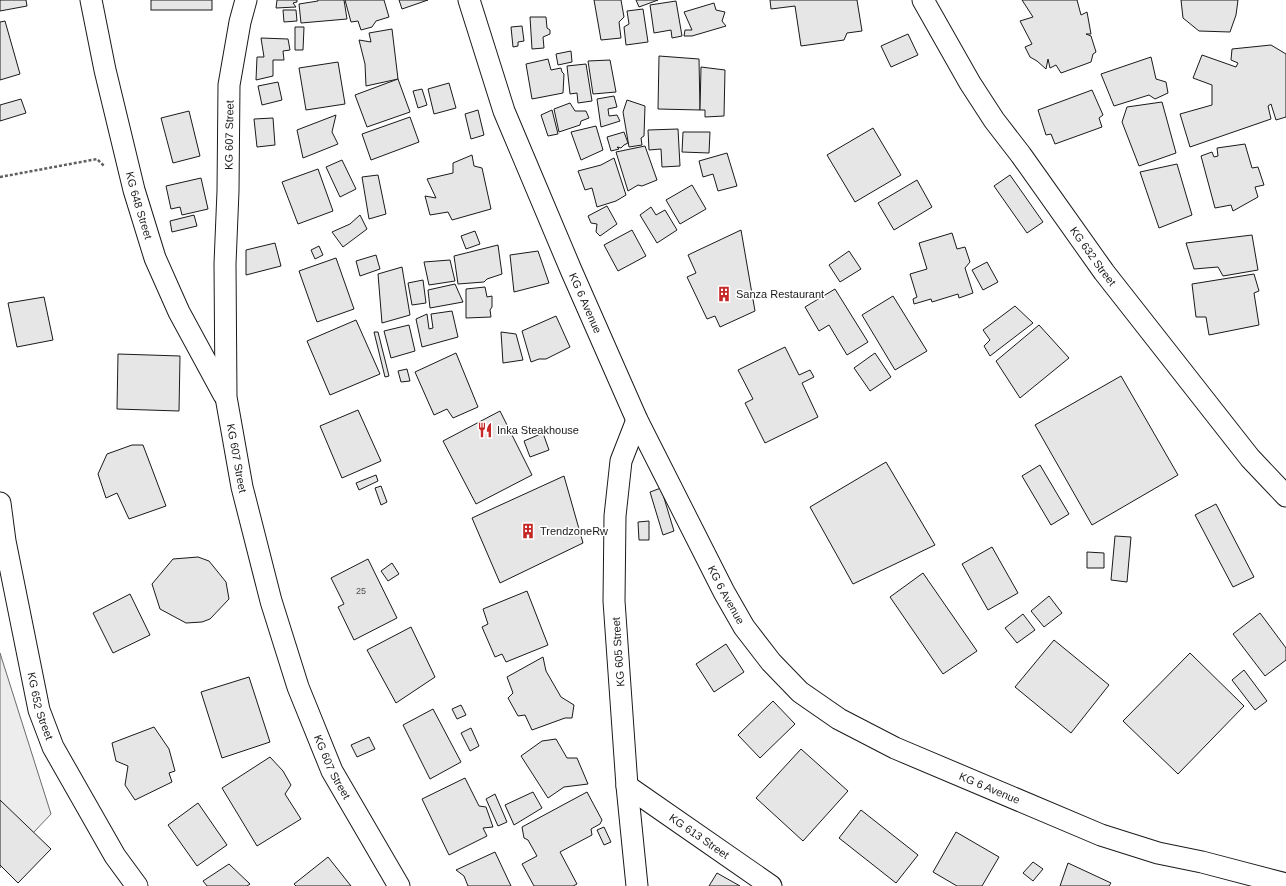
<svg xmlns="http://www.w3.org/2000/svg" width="1286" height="886" viewBox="0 0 1286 886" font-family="Arial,sans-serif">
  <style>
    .built { fill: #ededed; stroke: #6a6a6a }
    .building { fill: #e6e6e6; stroke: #1a1a1a }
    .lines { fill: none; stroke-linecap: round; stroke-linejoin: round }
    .minor-casing { stroke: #1a1a1a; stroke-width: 23 }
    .path { stroke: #5f5f5f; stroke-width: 2.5; stroke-dasharray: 3 2; stroke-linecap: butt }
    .minor { stroke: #fff; stroke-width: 21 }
    .labels { text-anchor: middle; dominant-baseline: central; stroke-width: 3; stroke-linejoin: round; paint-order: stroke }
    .number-label { font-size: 9px; fill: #4d4d4d }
    .street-label { font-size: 11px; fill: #1a1a1a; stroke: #fff }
    .poi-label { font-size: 11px; fill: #1a1a1a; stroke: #fff; text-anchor: start }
  </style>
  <rect width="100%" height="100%" fill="#fff"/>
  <!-- built -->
  <polygon class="built" points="0,653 51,814 0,868"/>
  <!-- building -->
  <g class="building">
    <polygon points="0,0 26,0 27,6 0,11"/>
    <rect x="151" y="0" width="61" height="10"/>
    <polygon points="277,0 297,0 297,2 293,3 296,7 276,8"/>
    <polygon points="318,0 344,0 347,19 301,23 299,4 318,1"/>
    <polygon points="345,0 384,0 389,17 376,21 372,27 361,30 358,21 351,22"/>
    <polygon points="399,0 428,0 402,9"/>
    <polygon points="594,0 621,0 624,17 619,22 621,38 601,40"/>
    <polygon points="636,0 658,0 639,7"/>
    <polygon points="770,0 857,0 862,31 847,33 844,40 801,46 795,6 771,9"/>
    <polygon points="1022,0 1077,0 1081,15 1087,12 1091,34 1086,34 1091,36 1096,52 1093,54 1091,62 1061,73 1056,65 1050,68 1048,59 1046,69 1037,61 1030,57 1025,47 1032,44 1020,21 1033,17"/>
    <polygon points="1181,0 1238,0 1236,15 1230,32 1199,31 1183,18"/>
    <polygon points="676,1 682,36 672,38 671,30 654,33 650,5"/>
    <polygon points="714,3 716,10 725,12 722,21 726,26 692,36 684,36 685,30 692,30 684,12"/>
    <polygon points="643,9 648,42 626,45 624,27 629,24 627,11"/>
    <polygon points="283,10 296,10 297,21 284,22"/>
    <polygon points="530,17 546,17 547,28 550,30 550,34 543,37 544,48 532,49"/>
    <polygon points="5,21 20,74 0,80 0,22"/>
    <polygon points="522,26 524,41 518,42 518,46 513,47 511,27"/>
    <polygon points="295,27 304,27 303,50 295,50"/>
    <polygon points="392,29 398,79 366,86 365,64 359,40 371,42 369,33"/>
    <polygon points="908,34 918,55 891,67 881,46"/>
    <polygon points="261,38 288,39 290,50 283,51 284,60 273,60 273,76 256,80 257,57 264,57"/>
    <polygon points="1271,45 1286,54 1286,117 1276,120 1271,104 1268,106 1271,119 1190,147 1180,114 1212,105 1212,85 1193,78 1202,55 1236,67 1238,63 1231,60 1232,49"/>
    <polygon points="571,51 572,62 558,65 556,54"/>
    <polygon points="659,56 699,59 700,110 658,109"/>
    <polygon points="1151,57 1156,79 1166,82 1168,93 1155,99 1149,95 1114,106 1101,74"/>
    <polygon points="548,59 551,70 561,68 562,72 564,74 563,93 532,99 526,64"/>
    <polygon points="610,60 616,92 593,94 588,61"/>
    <polygon points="338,62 345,104 306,110 299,68"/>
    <polygon points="586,64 592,101 578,103 577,93 570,94 567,66"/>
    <polygon points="701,67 725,70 724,116 705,117 705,110 700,110"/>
    <polygon points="398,79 410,112 367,127 355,95"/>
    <polygon points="278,82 282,100 262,105 258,86"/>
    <polygon points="449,83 456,108 434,114 428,89"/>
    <polygon points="422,89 427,105 418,108 413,91"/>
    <polygon points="1092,90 1103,115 1099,118 1102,127 1055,144 1051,134 1046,135 1038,110"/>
    <polygon points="614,96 617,107 608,109 609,116 617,115 620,121 601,127 597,99"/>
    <polygon points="21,99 26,113 0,121 0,105"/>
    <polygon points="627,100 645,106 644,136 641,138 642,145 629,147 623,112"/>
    <polygon points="1162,102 1176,153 1139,166 1122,122 1127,107"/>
    <polygon points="570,103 575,111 586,111 589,118 581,121 580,125 559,132 554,109"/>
    <polygon points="478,110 484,135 471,139 465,114"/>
    <polygon points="552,110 558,134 548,136 541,115"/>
    <polygon points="189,111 200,156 173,163 161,118"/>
    <polygon points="336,115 332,132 338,144 303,158 297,130"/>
    <polygon points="410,117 419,142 371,160 362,134"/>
    <polygon points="273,118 275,145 257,147 254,119"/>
    <polygon points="596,126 603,150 581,160 571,132"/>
    <polygon points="873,128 901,175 855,202 827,155"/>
    <polygon points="678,129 680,166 662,167 661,149 649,150 648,130"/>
    <polygon points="624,132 628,143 624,145 621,148 617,147 619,149 611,151 607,137"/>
    <polygon points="683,132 710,132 709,153 682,152"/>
    <polygon points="1245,144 1252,168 1258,167 1264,185 1255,187 1258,197 1233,211 1231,205 1215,208 1201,156 1212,152 1214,157 1218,156 1217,148"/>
    <polygon points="645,146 657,180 642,186 638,185 628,191 616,152"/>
    <polygon points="727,153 737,186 718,191 713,174 703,177 699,161"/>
    <polygon points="472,155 474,166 482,168 491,209 452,220 448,212 430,215 425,196 436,198 427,179 453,173 453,163"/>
    <polygon points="614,158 626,195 616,201 597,207 592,188 585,190 578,171 601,165"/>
    <polygon points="342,160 356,189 340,197 326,167"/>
    <polygon points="1177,164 1192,215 1159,228 1140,172"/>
    <polygon points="318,169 333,211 298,224 282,182"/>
    <polygon points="378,175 386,214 369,219 362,177"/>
    <polygon points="1010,175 1043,222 1027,233 994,186"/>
    <polygon points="201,178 208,209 182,215 180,207 171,209 166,186"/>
    <polygon points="917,180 932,207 894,230 878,203"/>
    <polygon points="692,185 706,209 680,224 666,200"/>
    <polygon points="607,206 617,224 600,236 596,232 597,224 591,223 588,216"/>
    <polygon points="651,207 656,215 665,210 677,230 657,243 640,215"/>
    <polygon points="194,215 197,226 172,232 170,221"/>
    <polygon points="360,215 367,229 343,247 332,232 350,224"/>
    <polygon points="632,230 646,256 618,271 604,245"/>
    <polygon points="741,230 755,311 720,327 715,316 707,319 687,277 696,273 688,255"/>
    <polygon points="475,231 480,244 466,249 461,236"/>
    <polygon points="952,233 957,249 965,247 970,262 965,268 973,293 959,298 958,294 932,302 931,299 914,304 913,299 917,297 910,274 927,269 919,243"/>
    <polygon points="1252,235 1258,270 1223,276 1218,267 1194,269 1186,243"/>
    <polygon points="275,243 281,266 246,275 246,250"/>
    <polygon points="498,245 502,274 487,279 484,282 458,284 454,256"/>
    <polygon points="319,246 323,255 315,259 311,250"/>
    <polygon points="538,251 549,283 514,292 510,255"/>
    <polygon points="849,251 861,269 840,282 829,265"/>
    <polygon points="376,255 380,269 360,276 356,261"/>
    <polygon points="336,258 354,309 317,322 299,271"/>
    <polygon points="450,260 455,281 429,285 424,262"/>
    <polygon points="987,262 998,282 983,290 972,270"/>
    <polygon points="402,267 410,315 382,323 378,274"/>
    <polygon points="1254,274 1259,291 1254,293 1259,325 1209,335 1206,317 1196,317 1192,284"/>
    <polygon points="423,280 426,303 412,305 408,283"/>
    <polygon points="455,284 463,302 430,308 428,290"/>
    <polygon points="485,287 487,297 492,296 492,307 490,310 491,317 466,318 466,289"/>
    <polygon points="835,289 868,342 847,355 829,325 819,331 805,307"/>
    <polygon points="893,296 927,351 895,370 862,315"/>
    <polygon points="44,297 53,340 17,347 8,303"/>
    <polygon points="1015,306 1033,323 990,356 984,346 990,340 983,330"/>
    <polygon points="452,311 458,337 422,347 416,319 427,314 429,329 433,328 431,314"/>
    <polygon points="556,316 570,347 546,359 539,359 531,362 522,331"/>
    <polygon points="356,320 380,374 330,395 307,341"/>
    <polygon points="409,325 415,351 391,358 384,331"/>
    <polygon points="1039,325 1069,358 1020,398 996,361"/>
    <polygon points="374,332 378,332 389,376 385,377"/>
    <polygon points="501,332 516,334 523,360 503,363"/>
    <polygon points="785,347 799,375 810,370 814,377 802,383 818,417 765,443 745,403 753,399 738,370"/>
    <polygon points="456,353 478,407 453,418 447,409 434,415 415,372"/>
    <polygon points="875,353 891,377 870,391 854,368"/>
    <polygon points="118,354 180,356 179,411 117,409"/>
    <polygon points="407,369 410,381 401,382 398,371"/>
    <polygon points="1121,376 1178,475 1092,525 1035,425"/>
    <polygon points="358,410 381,461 342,478 320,426"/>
    <polygon points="500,411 532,475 476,504 443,441"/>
    <polygon points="543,433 549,450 530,457 524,441"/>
    <polygon points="132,445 143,445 166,506 129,519 117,493 106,498 98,474 107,454"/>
    <polygon points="886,462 935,545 853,584 810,507"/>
    <polygon points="1040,465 1069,514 1051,525 1022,476"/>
    <polygon points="376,475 378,481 359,490 356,483"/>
    <polygon points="564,476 583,543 500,583 472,518"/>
    <polygon points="381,486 387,502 381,505 375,488"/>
    <polygon points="661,488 674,531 663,535 650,492"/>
    <polygon points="1216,504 1254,577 1233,587 1195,515"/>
    <polygon points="649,521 649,540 639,540 638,522"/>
    <polygon points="1115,536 1131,537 1127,582 1111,580"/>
    <polygon points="992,547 1018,593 988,610 962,564"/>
    <polygon points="1087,552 1104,553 1104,568 1087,568"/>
    <polygon points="198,557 209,561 226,582 229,599 210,619 202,622 186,623 160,609 152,584 173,559"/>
    <polygon points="368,559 397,618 354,640 338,607 344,604 331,578"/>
    <polygon points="392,563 399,574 388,581 381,571"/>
    <polygon points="923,573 977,651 943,674 890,597"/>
    <polygon points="527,591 548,645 506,662 502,654 495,657 482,627 488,624 483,609"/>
    <polygon points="130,594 150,635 113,653 93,613"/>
    <polygon points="1049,596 1062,613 1044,627 1031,611"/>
    <polygon points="1260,613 1286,648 1286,660 1265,676 1233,634"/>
    <polygon points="1023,614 1035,630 1017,643 1005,628"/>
    <polygon points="411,627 435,677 396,703 367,650"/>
    <polygon points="1054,640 1109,685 1071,733 1015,687"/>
    <polygon points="726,644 744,672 714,692 696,664"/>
    <polygon points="1190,653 1244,706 1178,774 1123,721"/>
    <polygon points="543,657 546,671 561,697 574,705 572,718 565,718 532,730 525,715 518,716 508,698 513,693 507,677"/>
    <polygon points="1244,670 1267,701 1255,710 1232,680"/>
    <polygon points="249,677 270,742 222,758 201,692"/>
    <polygon points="773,701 795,724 760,758 738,735"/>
    <polygon points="461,705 466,715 457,719 452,709"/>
    <polygon points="433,709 461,762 430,779 403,725"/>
    <polygon points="154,727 169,749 175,771 169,773 172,782 135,800 125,785 128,766 116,761 112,743"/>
    <polygon points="471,728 479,746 470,751 461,733"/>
    <polygon points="369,737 375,749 357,757 351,745"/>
    <polygon points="556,739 567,758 577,758 588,784 564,787 548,798 521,756 542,741"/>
    <polygon points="801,749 848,791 803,841 756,798"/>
    <polygon points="270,757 283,771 291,785 285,794 301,819 257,846 222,788"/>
    <polygon points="465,778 479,806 486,807 493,827 483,828 487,836 449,855 422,799"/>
    <polygon points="533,792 542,808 514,825 505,805"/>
    <polygon points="587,792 602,820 600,824 591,829 592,835 560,852 577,884 573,886 534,886 522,864 537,856 528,840 524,838 522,827"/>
    <polygon points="495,794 507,822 498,826 486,799"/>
    <polygon points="0,800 51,849 18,883 0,865"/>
    <polygon points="198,803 227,845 197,866 168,825"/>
    <polygon points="861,810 918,855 896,883 839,838"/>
    <polygon points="604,827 611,842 604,845 597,830"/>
    <polygon points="956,832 999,857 982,886 957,886 933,872"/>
    <polygon points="495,852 511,886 468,886 464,876 456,870"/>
    <polygon points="328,857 351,886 296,886 294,884"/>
    <polygon points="1033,862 1043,869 1033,881 1023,873"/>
    <polygon points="1068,863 1111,883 1109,886 1060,886"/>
    <polygon points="229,864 250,884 247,886 207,886 203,881"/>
    <polygon points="717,873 740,886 709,886"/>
  </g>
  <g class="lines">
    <!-- minor casing -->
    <g class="minor-casing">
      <g id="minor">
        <path id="s1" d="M 91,0 L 105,70 L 134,190 L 155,258 L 179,312 L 224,395"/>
        <path id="s2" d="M 246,0 L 240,22 L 229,85 L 228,191 L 225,264 L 226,397 L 242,487 L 271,601 L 298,687 L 332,771 L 399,886"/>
        <path id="s3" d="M 469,0 L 504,111 L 571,270 L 637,420 L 724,592 L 744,627 L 771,662 L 800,692 L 839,719 L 895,748 L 1101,835 L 1158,853 L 1202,862 L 1286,884"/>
        <path id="s4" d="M 923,0 L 970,83 L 994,120 L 1021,155 L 1104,272 L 1250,458 L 1286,496"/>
        <path id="s5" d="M 0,503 L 5,541 L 39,710 L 53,747 L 115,856 L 137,886"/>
        <path id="s6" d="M 627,786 L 771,886"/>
        <polyline points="637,886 627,786 614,601 615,516 621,461 637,420"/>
      </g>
    </g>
    <!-- path -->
    <polyline class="path" points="0,177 97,159 104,166"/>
    <!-- minor -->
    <use href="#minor" class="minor"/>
  </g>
  <!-- icons -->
  <defs>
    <g id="building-bare" transform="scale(1.2)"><path d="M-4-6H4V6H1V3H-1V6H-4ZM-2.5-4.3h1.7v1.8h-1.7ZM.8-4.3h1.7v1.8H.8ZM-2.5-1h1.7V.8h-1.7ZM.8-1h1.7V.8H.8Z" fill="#c62828" stroke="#fff" stroke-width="2.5" paint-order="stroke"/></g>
    <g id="restaurant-bare" transform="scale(1.2)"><path d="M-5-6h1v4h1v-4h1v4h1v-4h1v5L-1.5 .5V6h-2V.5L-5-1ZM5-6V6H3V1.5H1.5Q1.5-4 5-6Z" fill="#c62828" stroke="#fff" stroke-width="2.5" paint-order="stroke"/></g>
  </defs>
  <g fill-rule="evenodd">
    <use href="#building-bare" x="724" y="294"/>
    <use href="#restaurant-bare" x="485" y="430"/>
    <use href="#building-bare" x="528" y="531"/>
  </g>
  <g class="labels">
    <!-- number labels -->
    <g class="number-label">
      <text x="361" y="591">25</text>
    </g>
    <!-- street labels -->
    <g class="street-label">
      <text transform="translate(229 135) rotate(-89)">KG 607 Street</text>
      <text stroke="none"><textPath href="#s1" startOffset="211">KG 648 Street</textPath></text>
      <text stroke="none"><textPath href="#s4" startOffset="308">KG 632 Street</textPath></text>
      <text stroke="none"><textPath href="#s3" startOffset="325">KG 6 Avenue</textPath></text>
      <text stroke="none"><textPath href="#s2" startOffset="461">KG 607 Street</textPath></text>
      <text stroke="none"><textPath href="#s3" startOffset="649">KG 6 Avenue</textPath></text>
      <text transform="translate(618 652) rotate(-94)">KG 605 Street</text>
      <text stroke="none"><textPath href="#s5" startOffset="207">KG 652 Street</textPath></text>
      <text stroke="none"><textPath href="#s2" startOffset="785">KG 607 Street</textPath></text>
      <text stroke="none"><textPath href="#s3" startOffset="985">KG 6 Avenue</textPath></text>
      <text stroke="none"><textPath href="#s6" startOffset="88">KG 613 Street</textPath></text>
    </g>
    <!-- poi labels -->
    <g class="poi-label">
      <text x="736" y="294">Sanza Restaurant</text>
      <text x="497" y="430">Inka Steakhouse</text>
      <text x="540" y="531">TrendzoneRw</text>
    </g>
  </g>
</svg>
